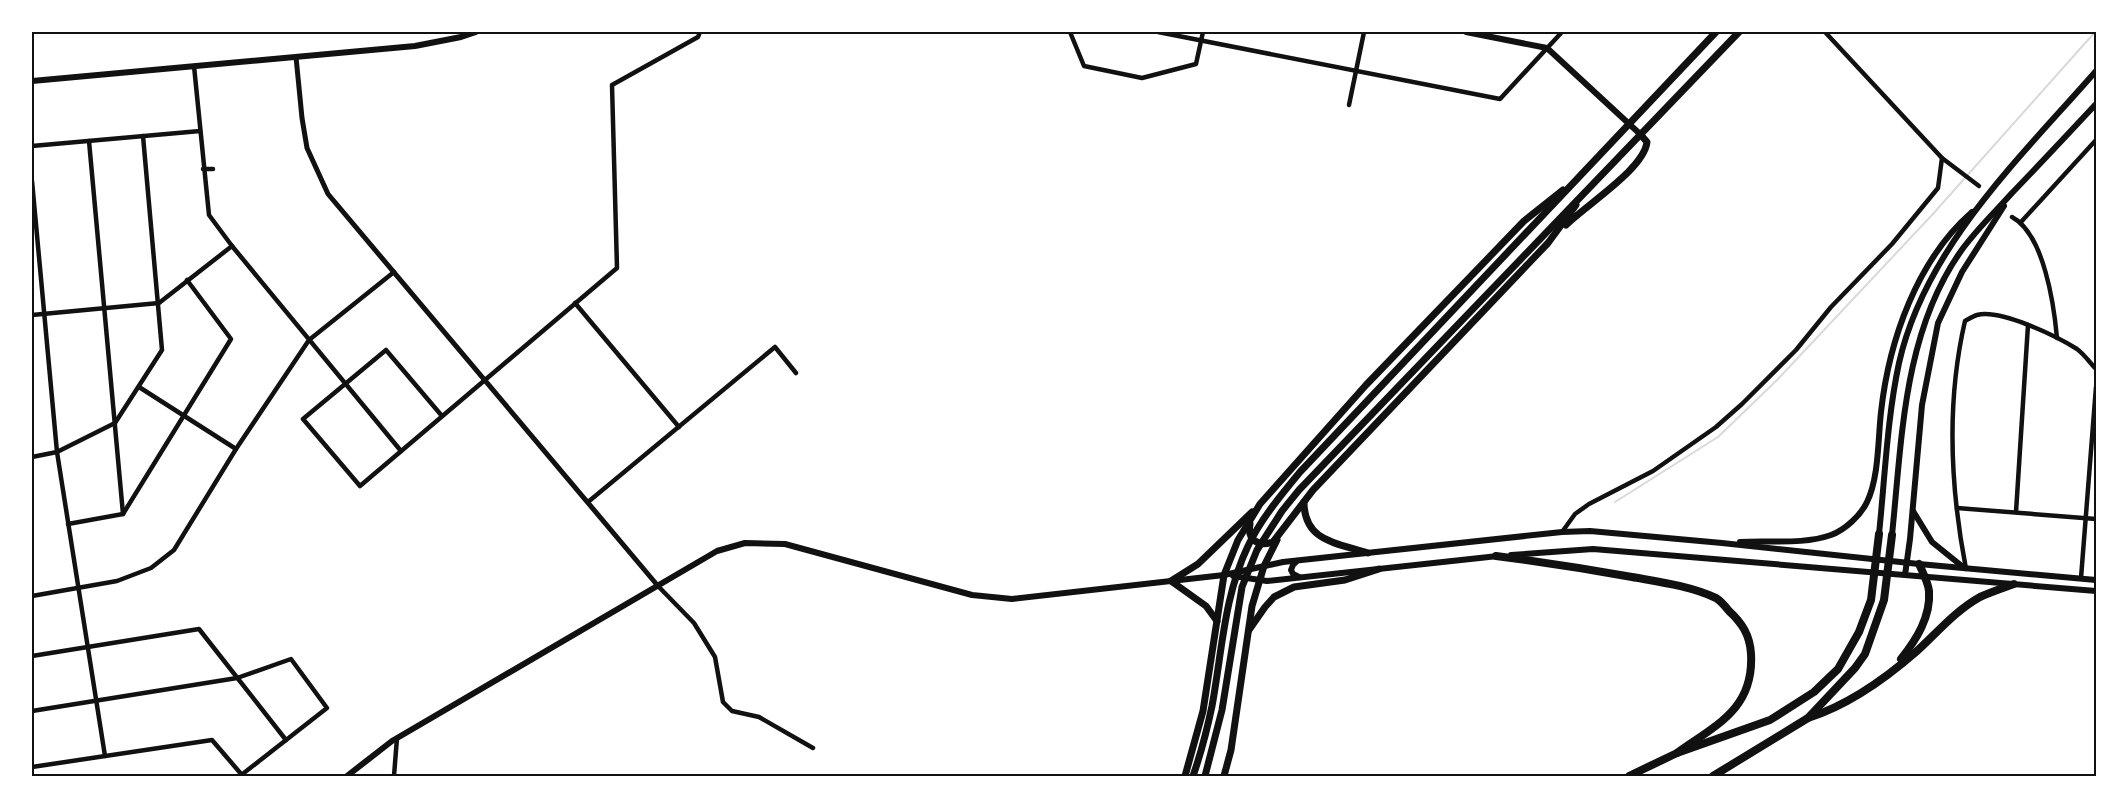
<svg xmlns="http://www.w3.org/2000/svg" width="2128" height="808" viewBox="0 0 2128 808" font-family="Bitter,serif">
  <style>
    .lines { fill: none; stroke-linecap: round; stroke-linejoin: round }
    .stream { stroke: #d9d9d9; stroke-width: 2 }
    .minor { stroke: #111; stroke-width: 4.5 }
    .tertiary { stroke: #111; stroke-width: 5 }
    .secondary { stroke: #111; stroke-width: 6 }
    .primary { stroke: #111; stroke-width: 7 }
    .motorway { stroke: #111; stroke-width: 8 }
    .neatline { fill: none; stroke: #111; stroke-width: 2 }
  </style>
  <rect width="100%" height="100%" fill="#fff"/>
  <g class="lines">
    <!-- stream -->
    <polyline class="stream" points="1615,502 1718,437 1777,380 1932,215 2095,32"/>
    <!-- minor -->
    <g class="minor">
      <polyline points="1070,32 1084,66 1142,78 1196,64 1203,32"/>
      <polyline points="1158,32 1500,99 1562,32"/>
      <polyline points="1825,32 1942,158 1979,186"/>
      <polyline points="194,66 209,215 232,246 401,451"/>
      <polyline points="1349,105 1364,32"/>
      <polyline points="89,141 123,514"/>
      <polyline points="32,146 200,131"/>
      <polyline points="203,169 213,169"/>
      <polyline points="32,181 57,452 105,756"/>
      <path d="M 2012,217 C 2044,234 2054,305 2057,338"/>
      <polyline points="2021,222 2096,140"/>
      <polyline points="575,303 679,427"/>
      <polyline points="32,315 159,303 232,246"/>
      <polyline points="139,387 236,449"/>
      <polyline points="442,416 386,350 303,419 360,486 617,268 612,85 698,37 700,32"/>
      <polyline points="32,457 57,452 115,423 162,350 143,136"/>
      <polyline points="588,502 775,347 796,373"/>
      <polyline points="1957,508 2096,519"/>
      <polyline points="2016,512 2028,325"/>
      <polyline points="68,524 123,514 231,339 187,280"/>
      <polyline points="1562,532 1575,514 1589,504 1653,471 1716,427 1742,404 1796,350 1831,307 1892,244 1938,188 1942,158"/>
      <path d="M 1966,569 C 1950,486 1946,403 1965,321 C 1969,319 1973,316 1977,315 C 2001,309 2056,336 2077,349 C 2084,354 2090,363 2096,369"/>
      <polyline points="2081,578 2096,387"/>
      <polyline points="658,586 694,623 715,657 723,702 732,711 759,717 813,748"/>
      <polyline points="32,596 117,581 151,568 174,550 236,449 309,340 394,272"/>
      <polyline points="32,656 199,629 286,740"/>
      <polyline points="32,711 237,678 291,659 327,708 240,776"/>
      <polyline points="32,767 212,740 242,775"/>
      <polyline points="394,776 397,738"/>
    </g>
    <!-- tertiary -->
    <polyline class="tertiary" points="296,57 302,118 307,148 328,194 658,586"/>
    <!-- secondary -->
    <g class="secondary">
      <polyline points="1466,32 1547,48 1640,134"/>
      <polyline points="32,81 415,46 461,37 476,32"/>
      <polyline points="1913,511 1932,542 1963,567"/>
      <path d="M 1879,534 C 1885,477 1887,419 1899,363 C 1925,247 2021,157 2096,71"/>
      <path d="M 1892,535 C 1902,439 1903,333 1961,251 C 1976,230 1995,212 2012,193 C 2040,164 2068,134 2096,104"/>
      <path d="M 1740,542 C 1769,540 1803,545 1831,535 C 1845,530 1861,515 1867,502 C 1879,478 1878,438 1881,412 C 1889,340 1917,260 1972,212"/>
      <polyline points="1511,555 1593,549 2096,591"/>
      <polyline points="1297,561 1293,565 1291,570 1293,574 1299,577"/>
      <polyline points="1905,575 1910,539 1922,405 1938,323 1962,272 2004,206"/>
      <polyline points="1233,576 1267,581 1498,556"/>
      <polyline points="347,776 392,741 717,551 745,543 785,544 972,595 1012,599 1224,575 1283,562 1562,532 1590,531 1722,543 1919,564 2096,580"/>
    </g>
    <!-- primary -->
    <g class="primary">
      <path d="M 1566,225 C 1586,205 1644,169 1647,142 L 1640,134"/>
      <path d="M 1304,502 C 1304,542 1338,543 1368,553"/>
      <path d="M 1250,524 C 1247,540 1258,547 1273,542 L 1313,490 L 1548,243 L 1576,205"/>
      <polyline points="1217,621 1206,606 1171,581 1198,564 1252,512"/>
      <polyline points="1249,630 1265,607 1274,597 1294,587 1345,580 1379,569"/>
      <polyline points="1185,776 1203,711 1224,575 1238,540 1260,504 1366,385 1524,221 1563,190"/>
      <path d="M 1193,776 C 1201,753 1207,730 1212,706 C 1222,652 1224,596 1248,546 C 1261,519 1281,495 1300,472 L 1716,32"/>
      <polyline points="1205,776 1222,710 1242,587 1257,550 1282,511 1299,490 1739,32"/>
      <polyline points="1224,776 1231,750 1252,606 1264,566 1277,540"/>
    </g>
    <!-- motorway -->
    <g class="motorway">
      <path d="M 1496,556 C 1542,562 1587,569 1632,577 C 1660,582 1690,586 1716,598 C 1721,601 1725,606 1729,611 C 1742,623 1750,635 1751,654 C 1754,709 1716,725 1677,753"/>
      <path d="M 1901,659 C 1916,640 1931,617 1929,591 C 1928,582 1923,573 1919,564"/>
      <path d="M 1808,718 C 1849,705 1885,679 1917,651 C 1938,632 1955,611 1980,597 C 1991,592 2003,588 2014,584"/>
      <polyline points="1629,776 1677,753 1770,720 1814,692 1838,669 1859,632 1871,600 1879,534"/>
      <polyline points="1713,776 1808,718 1855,668 1865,654 1884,600 1892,535"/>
    </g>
  </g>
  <!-- border -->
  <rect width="2128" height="808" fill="none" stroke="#ffffff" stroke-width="66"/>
  <rect x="33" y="33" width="2062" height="742" class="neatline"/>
</svg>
